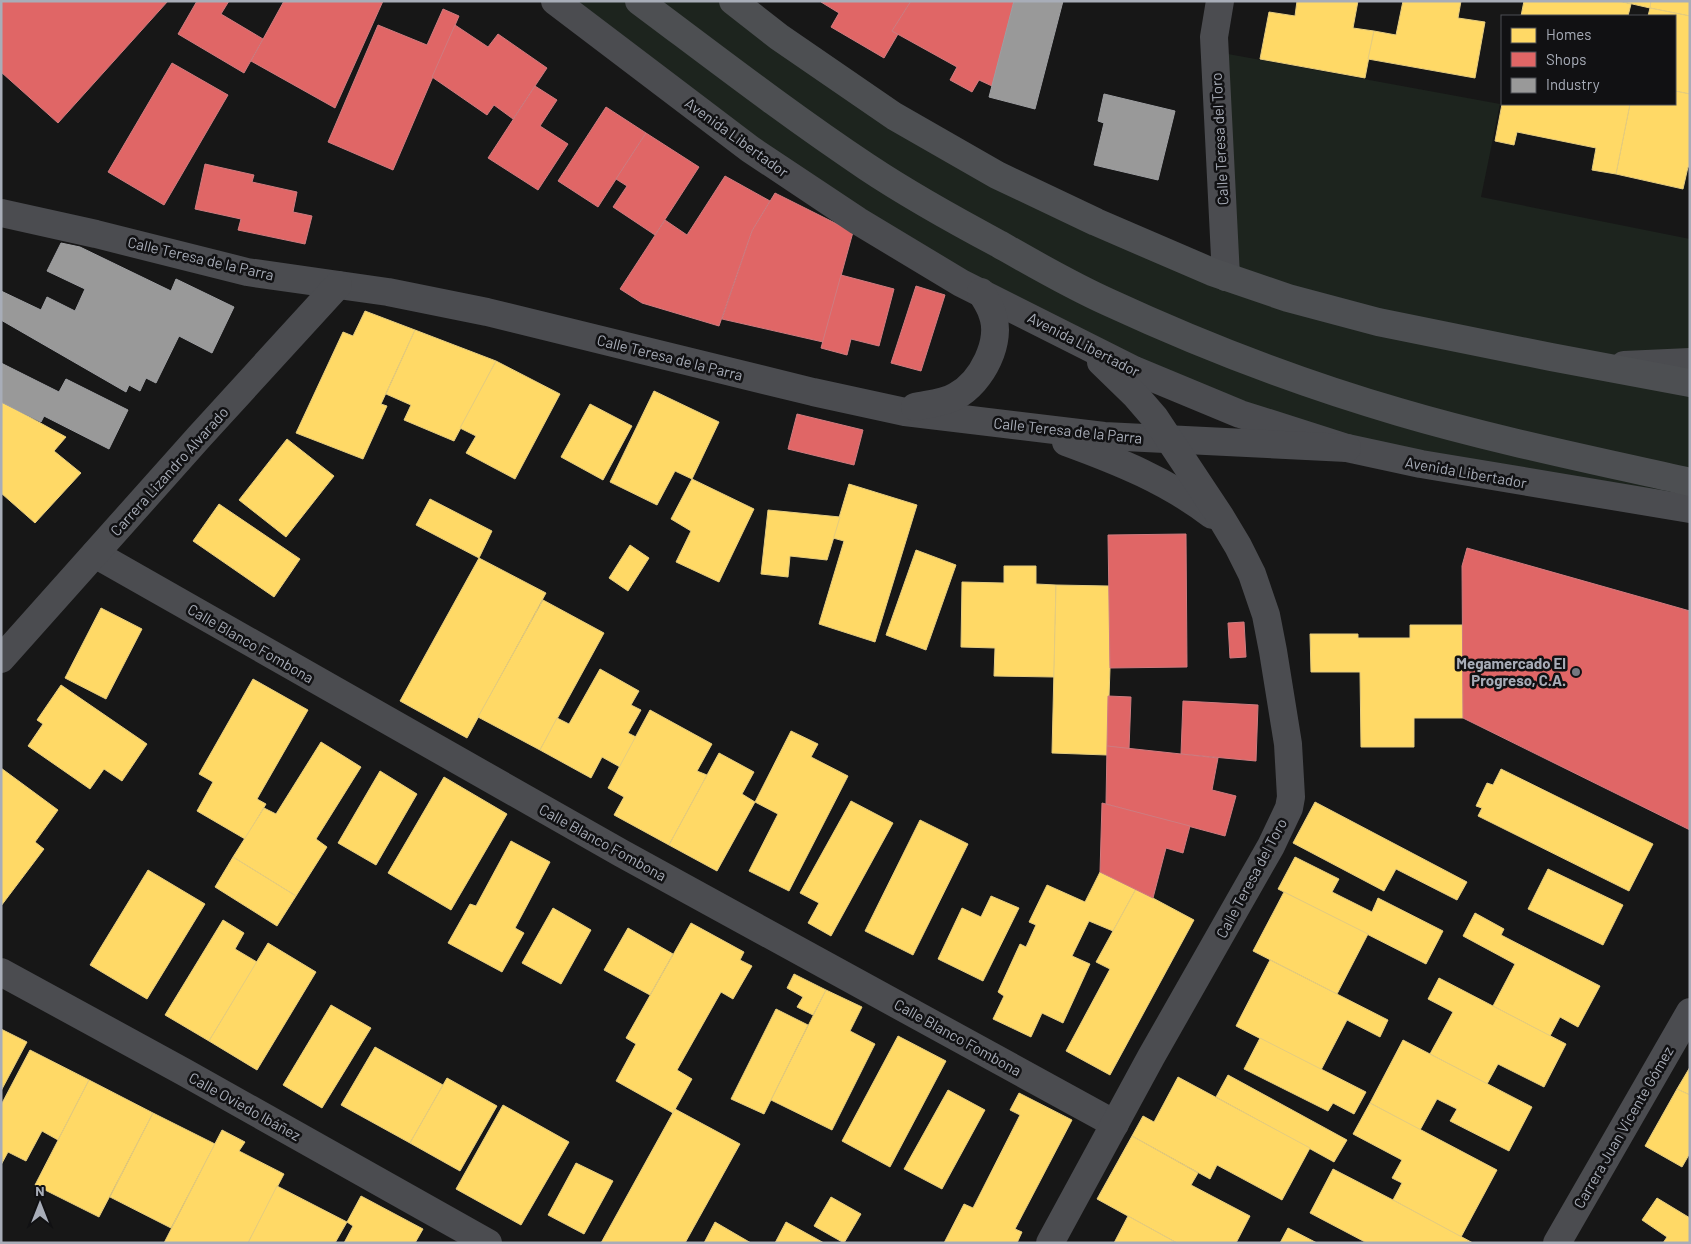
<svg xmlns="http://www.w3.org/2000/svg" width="1691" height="1244" viewBox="0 0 1691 1244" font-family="Barlow,sans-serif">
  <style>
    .grass { fill: #1d241e }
    .homes { fill: #ffd966; stroke: #e5cc7f }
    .shops { fill: #e06666; stroke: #cf7b7f }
    .industry { fill: #999; stroke: #9e9fa2 }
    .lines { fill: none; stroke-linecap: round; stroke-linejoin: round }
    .street { stroke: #4b4c50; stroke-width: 28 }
    .primary { stroke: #4d4f52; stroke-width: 28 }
    .poi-dot { fill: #757880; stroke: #111113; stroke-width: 2 }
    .labels { text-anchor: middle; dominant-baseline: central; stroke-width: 5; stroke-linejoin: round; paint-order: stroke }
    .street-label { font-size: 15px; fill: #a8adb8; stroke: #111113 }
    .poi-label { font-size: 15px; font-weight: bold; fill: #a8adb8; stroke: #111113; text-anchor: end }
  </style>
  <rect width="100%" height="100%" fill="#171717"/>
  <!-- grass -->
  <g class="grass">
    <polygon points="556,1 733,1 894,116 1212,272 1551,357 1690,362 1690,509 1347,448 981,292"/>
    <polygon points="1217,52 1500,104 1481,197 1690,239 1690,361 1598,365 1228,275"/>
  </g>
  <!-- homes -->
  <g class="homes">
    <polygon points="1297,1 1358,1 1353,28 1374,31 1365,78 1260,59 1269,12 1295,16"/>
    <polygon points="1403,1 1461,1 1458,18 1485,22 1475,78 1368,59 1374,31 1396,35"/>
    <polygon points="1524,1 1619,1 1631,4 1628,16 1521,16"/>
    <polygon points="1619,1 1651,1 1650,8"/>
    <polygon points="1651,1 1690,1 1690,16 1650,8"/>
    <polygon points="1650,8 1690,16 1690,94 1675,91 1675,16 1648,16"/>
    <polygon points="1675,91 1690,94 1690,167 1688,167 1683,189 1616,174 1630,104 1675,104"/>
    <polygon points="1502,104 1630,104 1616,174 1592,170 1596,148 1517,132 1514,145 1495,141"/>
    <polygon points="365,311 415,330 381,404 387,406 363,459 296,433 343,332 353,336"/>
    <polygon points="415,330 496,361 454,441 404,420 411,405 386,394"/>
    <polygon points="496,361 560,394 515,479 466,453 476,436 460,428"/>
    <polygon points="654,391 719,422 692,479 675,471 657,505 610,482"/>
    <polygon points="2,402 66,437 54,451 81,473 35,523 1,493"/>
    <polygon points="590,404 632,426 603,480 561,457"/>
    <polygon points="287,439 334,476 286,537 239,500"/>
    <polygon points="692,479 754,509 719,582 676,562 691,531 671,519"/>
    <polygon points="849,484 917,505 875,642 819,624 844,541 833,538"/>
    <polygon points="430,499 492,531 479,558 416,525"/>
    <polygon points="219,504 300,559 274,597 193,541"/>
    <polygon points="768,510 840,517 827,560 790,556 788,577 761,574"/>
    <polygon points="630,545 649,558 628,591 609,578"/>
    <polygon points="916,550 956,565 926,650 886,635"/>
    <polygon points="479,558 546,593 467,738 400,701"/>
    <polygon points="1004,566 1036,566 1036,584 1056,585 1054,677 994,676 995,648 961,647 962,582 1004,583"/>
    <polygon points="1056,585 1109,586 1110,668 1107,755 1052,753"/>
    <polygon points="543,600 604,633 540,750 478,717"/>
    <polygon points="101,608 142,629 106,699 65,678"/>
    <polygon points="1410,625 1463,625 1463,718 1414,718 1414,747 1361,747 1360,672 1311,672 1310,634 1358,634 1358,638 1410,638"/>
    <polygon points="600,669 639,691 631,705 641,710 628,733 636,737 620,767 602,757 591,778 540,750 557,718 569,724"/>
    <polygon points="253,679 308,710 257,799 266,804 245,839 197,811 213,782 199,774"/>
    <polygon points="61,685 147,744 122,781 104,769 90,789 28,746 43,724 37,720"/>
    <polygon points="650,710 712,744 697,771 707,775 669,845 614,815 624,797 608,788"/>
    <polygon points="791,731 818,744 811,757 848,776 789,891 749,871 778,814 755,802"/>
    <polygon points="321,742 361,767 316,839 327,847 296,896 233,857 264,808 276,814"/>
    <polygon points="719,753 754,772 742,794 755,802 717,871 669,845"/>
    <polygon points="1,768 58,810 35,842 44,849 1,906"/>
    <polygon points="1501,769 1653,844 1629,891 1478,816 1482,808 1476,806 1487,783 1493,785"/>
    <polygon points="380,771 417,794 376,865 338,843"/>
    <polygon points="444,777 507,814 451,910 388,873"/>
    <polygon points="851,801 893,823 831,936 808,923 819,903 800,893"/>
    <polygon points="1315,802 1467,882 1457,900 1396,869 1384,891 1293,843"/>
    <polygon points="920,820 968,844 913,955 865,931"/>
    <polygon points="511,841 550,862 515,928 524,933 502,972 448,943 470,904 476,906"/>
    <polygon points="233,857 296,896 277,926 215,887"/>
    <polygon points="1295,857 1339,879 1332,892 1372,912 1378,898 1443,931 1426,964 1278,889"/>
    <polygon points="1548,869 1623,905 1603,945 1528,909"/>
    <polygon points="148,870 205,904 147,999 90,965"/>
    <polygon points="1100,872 1136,889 1113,931 1089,921 1072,956 1090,964 1063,1023 1042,1013 1031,1037 993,1019 1004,996 998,992 1020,944 1026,947 1036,925 1029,922 1047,885 1085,902"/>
    <polygon points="1136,889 1194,920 1110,1075 1066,1051 1110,969 1096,962"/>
    <polygon points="1284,892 1368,934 1337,994 1253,951"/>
    <polygon points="991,896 1019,908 983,981 938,959 962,908 981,917"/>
    <polygon points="553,908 591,930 561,984 522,963"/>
    <polygon points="1475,913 1504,929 1501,935 1600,986 1578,1027 1560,1017 1550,1036 1493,1006 1515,964 1463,936"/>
    <polygon points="223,920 244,933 235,949 257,962 209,1041 165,1015"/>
    <polygon points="691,923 744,952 740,960 752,966 733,999 721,992 677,1070 692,1079 673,1113 616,1081 636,1044 626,1038"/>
    <polygon points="628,928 673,954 650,995 604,970"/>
    <polygon points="268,943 316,972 257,1070 209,1041"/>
    <polygon points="1270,960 1388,1020 1380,1037 1347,1020 1321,1070 1236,1026"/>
    <polygon points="794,974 826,990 813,1015 797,1007 803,997 787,988"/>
    <polygon points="1439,978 1566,1044 1544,1087 1498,1064 1487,1084 1430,1054 1453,1012 1428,999"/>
    <polygon points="826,990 862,1007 850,1031 875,1044 832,1130 771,1100"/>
    <polygon points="331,1005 371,1028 322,1108 283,1085"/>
    <polygon points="776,1009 808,1025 764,1114 731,1099"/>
    <polygon points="1,1029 27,1042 1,1091"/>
    <polygon points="898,1036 946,1061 890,1167 842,1141"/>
    <polygon points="1260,1038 1366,1092 1354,1114 1333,1103 1328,1111 1244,1069"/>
    <polygon points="1403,1040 1532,1107 1509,1151 1450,1121 1457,1109 1437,1099 1420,1130 1370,1103"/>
    <polygon points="375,1047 443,1085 410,1143 341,1105"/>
    <polygon points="30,1050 89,1080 58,1140 42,1131 26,1161 8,1152 1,1165 1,1105"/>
    <polygon points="1690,1067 1690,1095 1677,1089"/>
    <polygon points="1228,1075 1347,1140 1334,1162 1216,1097"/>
    <polygon points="1178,1077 1310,1148 1282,1200 1217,1165 1210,1179 1132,1136 1143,1116 1154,1122"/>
    <polygon points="447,1078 497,1106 460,1171 410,1143"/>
    <polygon points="89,1080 153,1113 99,1217 35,1185"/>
    <polygon points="1677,1089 1690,1095 1690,1153 1682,1167 1645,1146"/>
    <polygon points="948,1090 985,1110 942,1189 904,1169"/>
    <polygon points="1019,1093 1072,1120 1015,1229 1022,1232 1017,1243 944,1243 964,1204 973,1208 1020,1115 1010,1110"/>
    <polygon points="1370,1103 1497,1170 1461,1237 1393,1200 1402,1183 1392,1178 1402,1160 1353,1134"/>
    <polygon points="503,1105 569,1142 521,1225 456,1189"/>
    <polygon points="675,1109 740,1144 685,1243 601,1243"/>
    <polygon points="153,1113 215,1144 171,1228 110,1197"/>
    <polygon points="222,1130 245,1142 239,1151 284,1174 248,1243 164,1243"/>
    <polygon points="1132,1136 1198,1173 1191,1185 1250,1216 1236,1243 1177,1243 1097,1199"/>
    <polygon points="576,1163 613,1181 584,1234 548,1215"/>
    <polygon points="1333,1169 1393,1200 1473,1243 1367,1243 1310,1213"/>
    <polygon points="277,1186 347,1222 335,1243 248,1243"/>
    <polygon points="361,1196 423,1229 415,1243 344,1243 353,1226 347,1222"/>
    <polygon points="831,1197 861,1214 844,1243 814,1226"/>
    <polygon points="1657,1198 1690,1218 1690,1243 1663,1243 1667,1237 1642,1220"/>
    <polygon points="1128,1216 1177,1243 1114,1243"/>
    <polygon points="715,1222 751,1243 704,1243"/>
    <polygon points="786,1222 824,1243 775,1243"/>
    <polygon points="1288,1228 1317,1243 1280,1243"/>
  </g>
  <!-- shops -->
  <g class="shops">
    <polygon points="1,1 168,1 58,123 1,72"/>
    <polygon points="197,1 229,1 221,14 263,39 244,73 178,34"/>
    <polygon points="284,1 383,1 335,108 251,61"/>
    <polygon points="822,1 911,1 892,31 898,34 884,58 831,27 839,13 821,2"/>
    <polygon points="911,1 1014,1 992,86 979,80 972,92 950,80 957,67 892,31"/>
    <polygon points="443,9 459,16 393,170 328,142 378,25 427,45"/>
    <polygon points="455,25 488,47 498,34 547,68 513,119 494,105 487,115 432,77"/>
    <polygon points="172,63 228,95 164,205 108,172"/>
    <polygon points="535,86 557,100 540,126 568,144 538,190 488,158"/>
    <polygon points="606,107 646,133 598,207 558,181"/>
    <polygon points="646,133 699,167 655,235 613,207 627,186 616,179"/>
    <polygon points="205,164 254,175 252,182 297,192 293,212 312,216 305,244 238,230 241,219 195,209"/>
    <polygon points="725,176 770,201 752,231 719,326 642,303 620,289 665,220 687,235"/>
    <polygon points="775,193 853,232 823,342 722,319 752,231"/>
    <polygon points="841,275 894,289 879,346 851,339 847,355 821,348"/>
    <polygon points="916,286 945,295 921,371 891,363"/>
    <polygon points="797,414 863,430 854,465 788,449"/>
    <polygon points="1186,534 1187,667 1110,668 1108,535"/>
    <polygon points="1467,548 1690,611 1690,830 1463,718 1462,566"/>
    <polygon points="1244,622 1246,657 1230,658 1228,623"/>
    <polygon points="1108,696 1131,697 1129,749 1107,746"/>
    <polygon points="1183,701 1258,705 1256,761 1181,754"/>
    <polygon points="1107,746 1218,758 1212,790 1236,796 1225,836 1106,804"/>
    <polygon points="1102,803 1190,826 1183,853 1166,848 1153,898 1100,872"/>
  </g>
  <!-- industry -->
  <g class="industry">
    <polygon points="1014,1 1063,1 1035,109 989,97"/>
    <polygon points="1104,94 1175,111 1158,180 1094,165 1104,123 1098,121"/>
    <polygon points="61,243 80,247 171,291 176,279 234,307 212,353 179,336 156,383 146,378 140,391 129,385 126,392 1,320 1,291 41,310 47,297 75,311 85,289 47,271"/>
    <polygon points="1,363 59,392 66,379 128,410 109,449 44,416 41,422 1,402"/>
  </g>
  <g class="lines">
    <!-- street -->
    <g class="street">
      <polyline points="555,1 750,149 858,221 961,283 1134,370 1240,414 1347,448 1421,464 1690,509"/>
      <polyline points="1220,1 1214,37 1226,277"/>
      <polyline points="1,213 96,234 247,272 388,292 487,312 813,392 905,412 1104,436 1347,448"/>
      <polyline points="1624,365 1690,362"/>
      <path d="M 915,407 C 928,404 944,403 956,396 C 982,382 1003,341 992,313 C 990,306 985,299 981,292"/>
      <path d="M 1066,442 C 1118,461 1168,481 1212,515"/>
      <polyline points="95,554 621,853 1115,1124"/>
      <polyline points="1,659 199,437 338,285"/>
      <polyline points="1,972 184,1072 488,1243"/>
      <polyline points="1050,1243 1151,1057 1271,846 1289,808 1291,797 1288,744 1273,651 1266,615 1252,574 1238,546 1220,516 1155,418 1136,396 1101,362"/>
      <polyline points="1557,1243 1690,1012"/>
    </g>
    <!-- primary -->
    <g class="primary">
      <path d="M 639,1 C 714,57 789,115 867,167 C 909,195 954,220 999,244 C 1034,264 1070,285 1108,302 C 1201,345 1299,383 1399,412 C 1494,440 1593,460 1690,482"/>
      <polyline points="733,1 779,37 894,116 997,175 1096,222 1212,272 1288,298 1378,322 1551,357 1690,383"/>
    </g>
  </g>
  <!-- markers -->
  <circle class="poi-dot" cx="1576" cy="672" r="5"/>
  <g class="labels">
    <!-- street labels -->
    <g class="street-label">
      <text transform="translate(737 137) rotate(36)">Avenida Libertador</text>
      <text transform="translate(1219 139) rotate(-93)">Calle Teresa del Toro</text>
      <text transform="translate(201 258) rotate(13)">Calle Teresa de la Parra</text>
      <text transform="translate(1084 344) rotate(27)">Avenida Libertador</text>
      <text transform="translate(670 357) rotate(14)">Calle Teresa de la Parra</text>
      <text transform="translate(1068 430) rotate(6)">Calle Teresa de la Parra</text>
      <text transform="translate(169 471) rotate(-48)">Carrera Lizandro Alvarado</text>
      <text transform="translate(1466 472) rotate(10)">Avenida Libertador</text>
      <text transform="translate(251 643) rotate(30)">Calle Blanco Fombona</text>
      <text transform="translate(603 842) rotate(29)">Calle Blanco Fombona</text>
      <text transform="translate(1251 878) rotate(-62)">Calle Teresa del Toro</text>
      <text transform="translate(958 1037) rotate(29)">Calle Blanco Fombona</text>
      <text transform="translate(245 1106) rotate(29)">Calle Oviedo Ibáñez</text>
      <text transform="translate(1623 1127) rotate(-60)">Carrera Juan Vicente Gómez</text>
    </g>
    <!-- poi labels -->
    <g class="poi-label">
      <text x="1566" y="663">Megamercado El<tspan x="1566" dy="17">Progreso, C.A.</tspan></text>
    </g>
  </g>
  <!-- border -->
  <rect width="1691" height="1244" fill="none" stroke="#a8adb8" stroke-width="5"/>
  <!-- legend -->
  <rect x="1501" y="15" width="175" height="90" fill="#111113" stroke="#4d4f55"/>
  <rect x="1511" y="28" width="25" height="15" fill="#ffd966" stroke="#4d4f55"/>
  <text x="1546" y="40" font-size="15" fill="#a8adb8">Homes</text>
  <rect x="1511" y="52" width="25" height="15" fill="#e06666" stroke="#4d4f55"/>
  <text x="1546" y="65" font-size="15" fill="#a8adb8">Shops</text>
  <rect x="1511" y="78" width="25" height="15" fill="#999999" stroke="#4d4f55"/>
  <text x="1546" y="90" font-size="15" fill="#a8adb8">Industry</text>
  <!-- north arrow -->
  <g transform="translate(40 1204)" stroke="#111113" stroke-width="4" paint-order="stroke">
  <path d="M0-4L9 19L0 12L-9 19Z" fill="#a8adb8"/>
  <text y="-8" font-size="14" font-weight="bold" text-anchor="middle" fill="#a8adb8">N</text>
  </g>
</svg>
